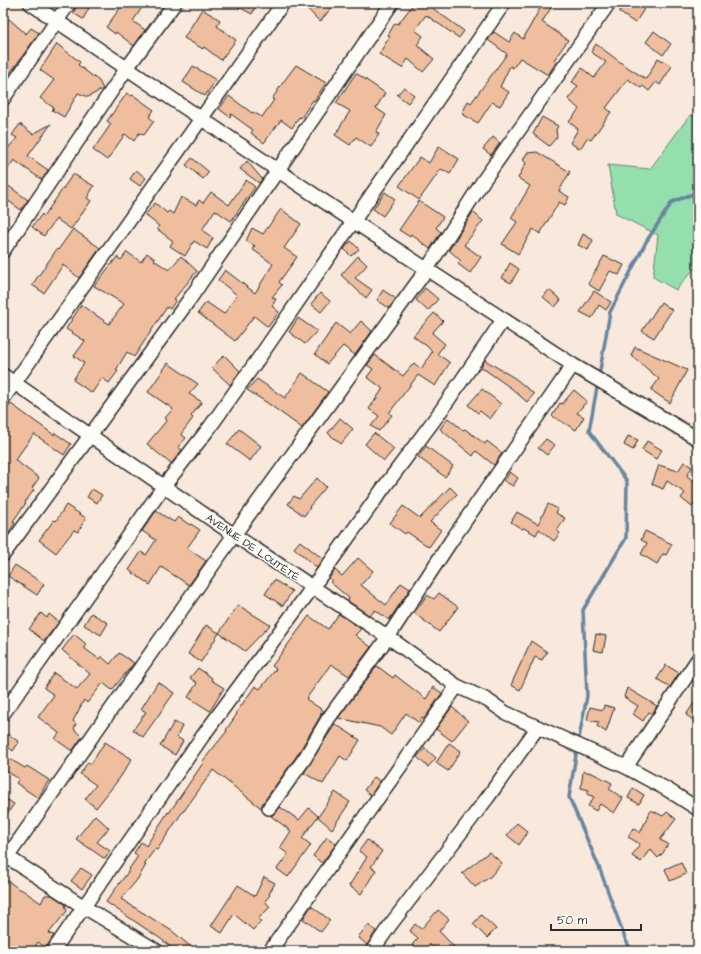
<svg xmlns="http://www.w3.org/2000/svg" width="701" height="954" font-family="'Architects Daughter',sans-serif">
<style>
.green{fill:#95dfaf;stroke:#60856d}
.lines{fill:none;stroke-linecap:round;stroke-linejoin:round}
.stream{stroke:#68869f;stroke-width:3.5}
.building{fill:#eebe9e;stroke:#2b2b2b}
.minor-casing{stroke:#2b2b2b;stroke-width:16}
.minor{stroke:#fdfcf7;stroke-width:13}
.labels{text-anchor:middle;stroke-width:3;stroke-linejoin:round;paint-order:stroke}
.street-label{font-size:11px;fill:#2b2b2b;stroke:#fdfcf7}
</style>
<rect width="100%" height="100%" fill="#f8e9dc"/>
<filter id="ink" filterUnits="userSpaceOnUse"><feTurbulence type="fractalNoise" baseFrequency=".025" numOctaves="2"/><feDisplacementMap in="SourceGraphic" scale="8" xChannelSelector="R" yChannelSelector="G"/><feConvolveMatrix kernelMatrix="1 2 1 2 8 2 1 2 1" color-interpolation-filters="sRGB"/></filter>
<g filter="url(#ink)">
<path class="green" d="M690 115 698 116V264L676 290 653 277 658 235 616 214 608 165 650 169Z"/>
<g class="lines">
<path class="stream" d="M599 376 610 312 646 242 672 202 698 192
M578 743 587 696 583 610 626 538 627 481 589 431 598 382
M577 749 569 797 599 867 626 941 632 951"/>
</g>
<path class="building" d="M79 3 89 8 83 19 73 13Z
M124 3H145L133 21 145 30 134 46 116 32 115 34 106 27Z
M231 3H257L252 14Z
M302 3H335L320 22Z
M414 3H434L431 7 464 31 459 38 426 15 415 30 423 36 417 45 434 59 423 72 408 59 402 68 379 54 390 36 388 35 395 23 398 24Z
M543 3H554L542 22 568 40 554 60 557 61 548 75 520 58 513 68 510 66 500 87 509 92 500 106 492 102 478 123 462 114 468 101 471 103 507 54 488 40 494 32 509 42 515 33 523 39Z
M625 3H648L635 23 619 12Z
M202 9 220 20 217 26 236 40 221 60 204 47 203 49 184 38Z
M9 19 26 34 31 28 39 33 3 83V26Z
M654 31 671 44 663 55 646 42Z
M57 44 80 62 78 65 99 81 103 89 88 97 78 93 64 117 52 110 54 108 40 98 54 80 40 70Z
M596 44 624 65 646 79 658 58 672 66 660 85 656 82 649 91 643 86 641 88 628 79 606 108 611 112 591 140 587 138 580 149 570 143 578 129 569 122 579 109 568 99 578 86 572 82 582 68 594 78 606 62 591 52Z
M296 65 326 83 314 101 313 100 301 118 299 117 292 128 281 120 264 143 251 133 253 130 231 114 230 117 219 109 229 96 252 113 253 112 262 117 274 100 272 99 284 81Z
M193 66 216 80 205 96 183 82Z
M356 73 385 93 376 108 386 115 376 132 379 134 371 147 356 137 350 145 335 135 350 111 336 103Z
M404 87 414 95 408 103 397 95Z
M127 93 132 96 133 95 154 110 149 117 154 121 144 135 139 133 134 141 125 134 107 160 93 150 111 124 107 121Z
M542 117 558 126 556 130 557 137 549 146 533 134Z
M20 124 33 134 51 124 28 156 48 170 42 180 14 160 3 176V154L17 138 12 135Z
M493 137 500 143 491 155 483 149Z
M439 146 459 159 450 174 441 169 419 200 399 186 420 157 429 163Z
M537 152 570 172 559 191 569 197 565 205 559 202 540 234 533 229 518 254 502 244 517 222 511 218 530 186 518 178 526 163 523 160 527 153Z
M192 158 209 172 203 179 186 165Z
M247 161 262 179 259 183 240 169Z
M136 170 146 178 140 186 130 179Z
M73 174 94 186 87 198 91 201 71 229 56 219 44 236 32 227 42 214 44 216Z
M246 180 255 187 231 221 215 210 202 230 213 238 207 249 194 241 185 256 170 246 173 241 157 229 159 226 145 215 155 203 167 213 169 211 173 214 181 197 196 205 199 200 203 203 211 192 229 205Z
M3 182 28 200 21 210 3 197Z
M385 192 395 199 383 216 373 209Z
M419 201 443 217 436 228 441 232 430 249 411 234 410 237 399 230Z
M281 209 301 224 284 248 297 257 279 282 282 285 272 297 276 299 272 306 279 312 268 327 254 316 235 341 198 313 206 302 224 314 237 295 218 280 225 270 255 293 273 264 252 249 255 246 246 241 252 228 263 234Z
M473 212 483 221 464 245 481 257 470 273 458 264 461 261 449 250Z
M73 229 100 248 79 278 63 265 44 293 32 285 57 249 58 250Z
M583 234 593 240 588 250 578 245Z
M351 241 359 249 351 256 344 249Z
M127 252 141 262 147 253 155 259 154 260 169 270 181 256 197 271 174 299 176 300 170 309 167 307 134 357 127 352 116 370 118 371 109 383 102 378 92 393 73 380 84 363 74 356 85 341 66 329 81 305 109 324 124 304 94 286 117 257 121 260Z
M358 256 367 265 355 278 372 290 366 298 341 275Z
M604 256 624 265 619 275 610 271 599 291 588 284Z
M510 263 519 269 511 283 502 278Z
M425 288 438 299 428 311 416 300Z
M383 290 396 299 389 308 377 300Z
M549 290 561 300 555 307 543 297Z
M594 291 611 302 606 310 599 305 592 318 580 312Z
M320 293 330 301 321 312 311 304Z
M661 302 672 310 654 338 642 331Z
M434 313 443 321 432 333 445 344 437 354 449 362V364L435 386 418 375 389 413 392 415 379 431 371 426 379 416 369 409 382 390V388L367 377 373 369 367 365 375 355 403 376 414 363 421 369 432 352 428 347 413 336Z
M298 318 317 331 305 344 289 332Z
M361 321 372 331 355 355 343 346 327 364 315 354 336 323 350 334Z
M635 347 687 370 670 403 651 390 659 379 631 355Z
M224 355 240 371 230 385 212 368Z
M485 360 516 379 534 394 527 402 511 388 481 367Z
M168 363 198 384 189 394 202 402 191 416 193 418 181 434 186 438 178 447 182 450 171 464 147 444 167 420 165 418 173 409 148 392Z
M302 373 328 392 302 428 266 402 247 390 257 379 285 398Z
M482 389 501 404 490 419 480 411 478 413 468 405Z
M574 390 587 401 577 413 584 417 576 430 552 416 560 403 562 404Z
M11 404 54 435 55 433 71 444 64 455 34 434 15 460 39 478 32 488 34 490 25 502 26 503 13 521 15 523 3 541V414Z
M340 418 353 429 341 444 328 433Z
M448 418 463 430 465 429 485 444 487 441 502 453 494 465 476 451 473 456 440 429Z
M239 429 261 446 250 461 227 444Z
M374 433 394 449 384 461 365 444Z
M628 436 638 440 633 450 624 445Z
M546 439 555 445 547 455 538 448Z
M647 441 662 450 656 459 642 450Z
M426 446 453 466 445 477 418 457Z
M684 462 692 467 687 476 698 484V498L692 507 681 498 685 493 667 481 663 489 652 484 659 465 678 471Z
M510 472 518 478 513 486 504 481Z
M317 478 326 487 309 507 310 508 304 516 288 504 294 496 299 499Z
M450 487 457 494 430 522 441 530 429 547 407 532 405 534 390 523 403 506 420 518Z
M92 489 102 495 97 503 87 497Z
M548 504 558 509 556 513 565 518 557 531 560 533 554 541 539 529 536 535 524 528 522 529 511 522 517 512 538 524Z
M66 505 86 518 78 532 74 530 56 553 39 540 54 520 56 521Z
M156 511 174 522 178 517 190 525 191 524 200 530 187 548 206 561 189 585 161 567 150 585 129 570 141 552 146 555 156 540 142 531Z
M645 531 672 544 666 555 663 554 657 564 641 554 647 543 641 540Z
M300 541 323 559 317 568 294 548Z
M358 558 373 571 361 585 386 605 401 583 410 589 389 620 375 610 370 616 348 601 349 598 330 582 332 580 329 578 335 570 342 576Z
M15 565 44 584 37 595 8 576Z
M274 580 292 591 283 606 265 594Z
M439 593 458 607 439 632 414 613 427 595 434 599Z
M238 605 270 625 245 651 219 633Z
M41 613 47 618 49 614 59 622 44 641 29 629Z
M91 613 108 623 101 635 84 625Z
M339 614 361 629 355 635 371 647 349 676 331 664 306 699 324 711 321 714H320L321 715 298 754 263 803 261 808 213 770 184 811H183L157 850 155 849 144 864 146 865 137 880 121 899 172 931 196 951H175L161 939 106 902 130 869H129L138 856 134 853 141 842 146 846 168 812 169 813 203 763 202 762 227 731 226 730 237 714 236 713 255 686 260 689 276 669 272 666 309 616 328 629Z
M206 625 219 633 201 662 188 654Z
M74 634 86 644 84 648 99 659 101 656 110 664 119 653 134 663 112 690 103 683 87 703 84 700 73 721 76 724 74 729 82 737 72 751 55 739 59 733 38 717 54 695 44 688 54 673 77 689 90 674 62 650Z
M596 634 606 636 603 652 593 650Z
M531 641 547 652 542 660 535 657 520 690 511 685Z
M666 665 679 673 670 687 657 679Z
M377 666 393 678 395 675 426 699 433 687 442 693 424 719 422 718 419 723 406 713 391 735 380 727 338 718Z
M198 668 212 678 211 680 224 688 210 711 188 697 197 683 190 678Z
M158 682 174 693 143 737 133 730 146 712 141 709Z
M627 688 657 706 652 714 649 712 643 721 633 714 638 706 624 697Z
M698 697V723L686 715Z
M604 705 614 708 606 732 597 726 599 722 587 720 590 707 603 710Z
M452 707 468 721 452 741 436 729Z
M174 722 182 726 177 737 183 741 175 755 160 746Z
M335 724 360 740 347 761 340 756 323 784 304 773Z
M8 734 19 742 13 751 3 743Z
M105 742 132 759 119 779 96 808 85 799 96 785 80 774 88 762 91 764Z
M449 743 461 751 448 771 436 763Z
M425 748 436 758 428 767 417 757Z
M8 758 25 768 27 766 49 780 38 798 16 783 19 779 3 769V766Z
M583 771 592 773 612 783 609 789 623 798 614 813 600 804 596 811 588 806 594 797 587 794 589 790 581 788Z
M374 777 380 781 371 795 364 790Z
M633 788 644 795 639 804 628 798Z
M335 792 350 802 332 829 318 817Z
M3 797 14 804 3 820Z
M280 807 299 820 309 808 318 816 302 838 311 845 288 877 277 869 288 854 280 848 291 831 271 816 275 813Z
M651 810 663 816 667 812 676 819 660 840 668 844 663 853 658 858 650 849 641 862 632 856 640 844 628 837 633 828 640 833Z
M95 815 109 828 97 842 110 851 105 859 76 839Z
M517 823 528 832 519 845 507 835Z
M327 837 336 844 322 863 313 856Z
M367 840 382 851 371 867 376 870 361 894 349 886 367 857 359 851Z
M489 852 502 863 490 877 475 887 462 873Z
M681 862 686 874 670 881 665 869Z
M81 868 92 875 82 889 71 881Z
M3 877 20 890 21 889 41 903 45 895H52L65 904 67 911 49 933 54 935 46 948 38 942 32 951H3Z
M264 877 275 883 269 894 270 895 265 901 270 907 258 919 261 921 253 930 234 914 222 933 211 926 238 885 255 896Z
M311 906 330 920 321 932 303 919Z
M438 910 449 919 439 931 458 951H437L429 944 424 951H419L412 945 418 938 410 931 415 924 421 929Z
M481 915 496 929 487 938 473 924Z
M368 925 376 931 367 945 358 937Z"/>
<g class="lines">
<defs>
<path id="minor" d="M30 3 353 221 573 365 698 439
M3 99 69 3
M3 251 127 68 175 3
M3 375 234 535 388 637 457 686 487 700 506 713 626 767 668 790 698 809
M3 399 283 3
M3 555 189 300 392 3
M3 714 164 486 210 427 261 355 504 3
M626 767 698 659
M269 808 305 758 328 719 388 637 451 541 573 365
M3 854 84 907 157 951
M3 863 234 535 427 269 483 181 609 3
M53 951 202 737 312 588 382 490 440 412 503 320
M270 951 457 686
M372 951 391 924 488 797 538 727"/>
</defs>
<use href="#minor" class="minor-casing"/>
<use href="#minor" class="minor"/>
</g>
</g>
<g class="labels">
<g class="street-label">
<text transform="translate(253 547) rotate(34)" y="4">AVENUE DE LOUTÉTÉ</text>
</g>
</g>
<rect width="701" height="954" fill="none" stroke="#fdfcf7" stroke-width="16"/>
<rect x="8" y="8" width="685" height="938" fill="none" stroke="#2b2b2b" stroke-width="1.5" filter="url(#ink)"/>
<path d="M551 924v6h90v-6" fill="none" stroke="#2b2b2b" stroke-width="2"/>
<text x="557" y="924" font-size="12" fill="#2b2b2b" stroke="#fdfcf7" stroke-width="3" paint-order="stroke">50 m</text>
</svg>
